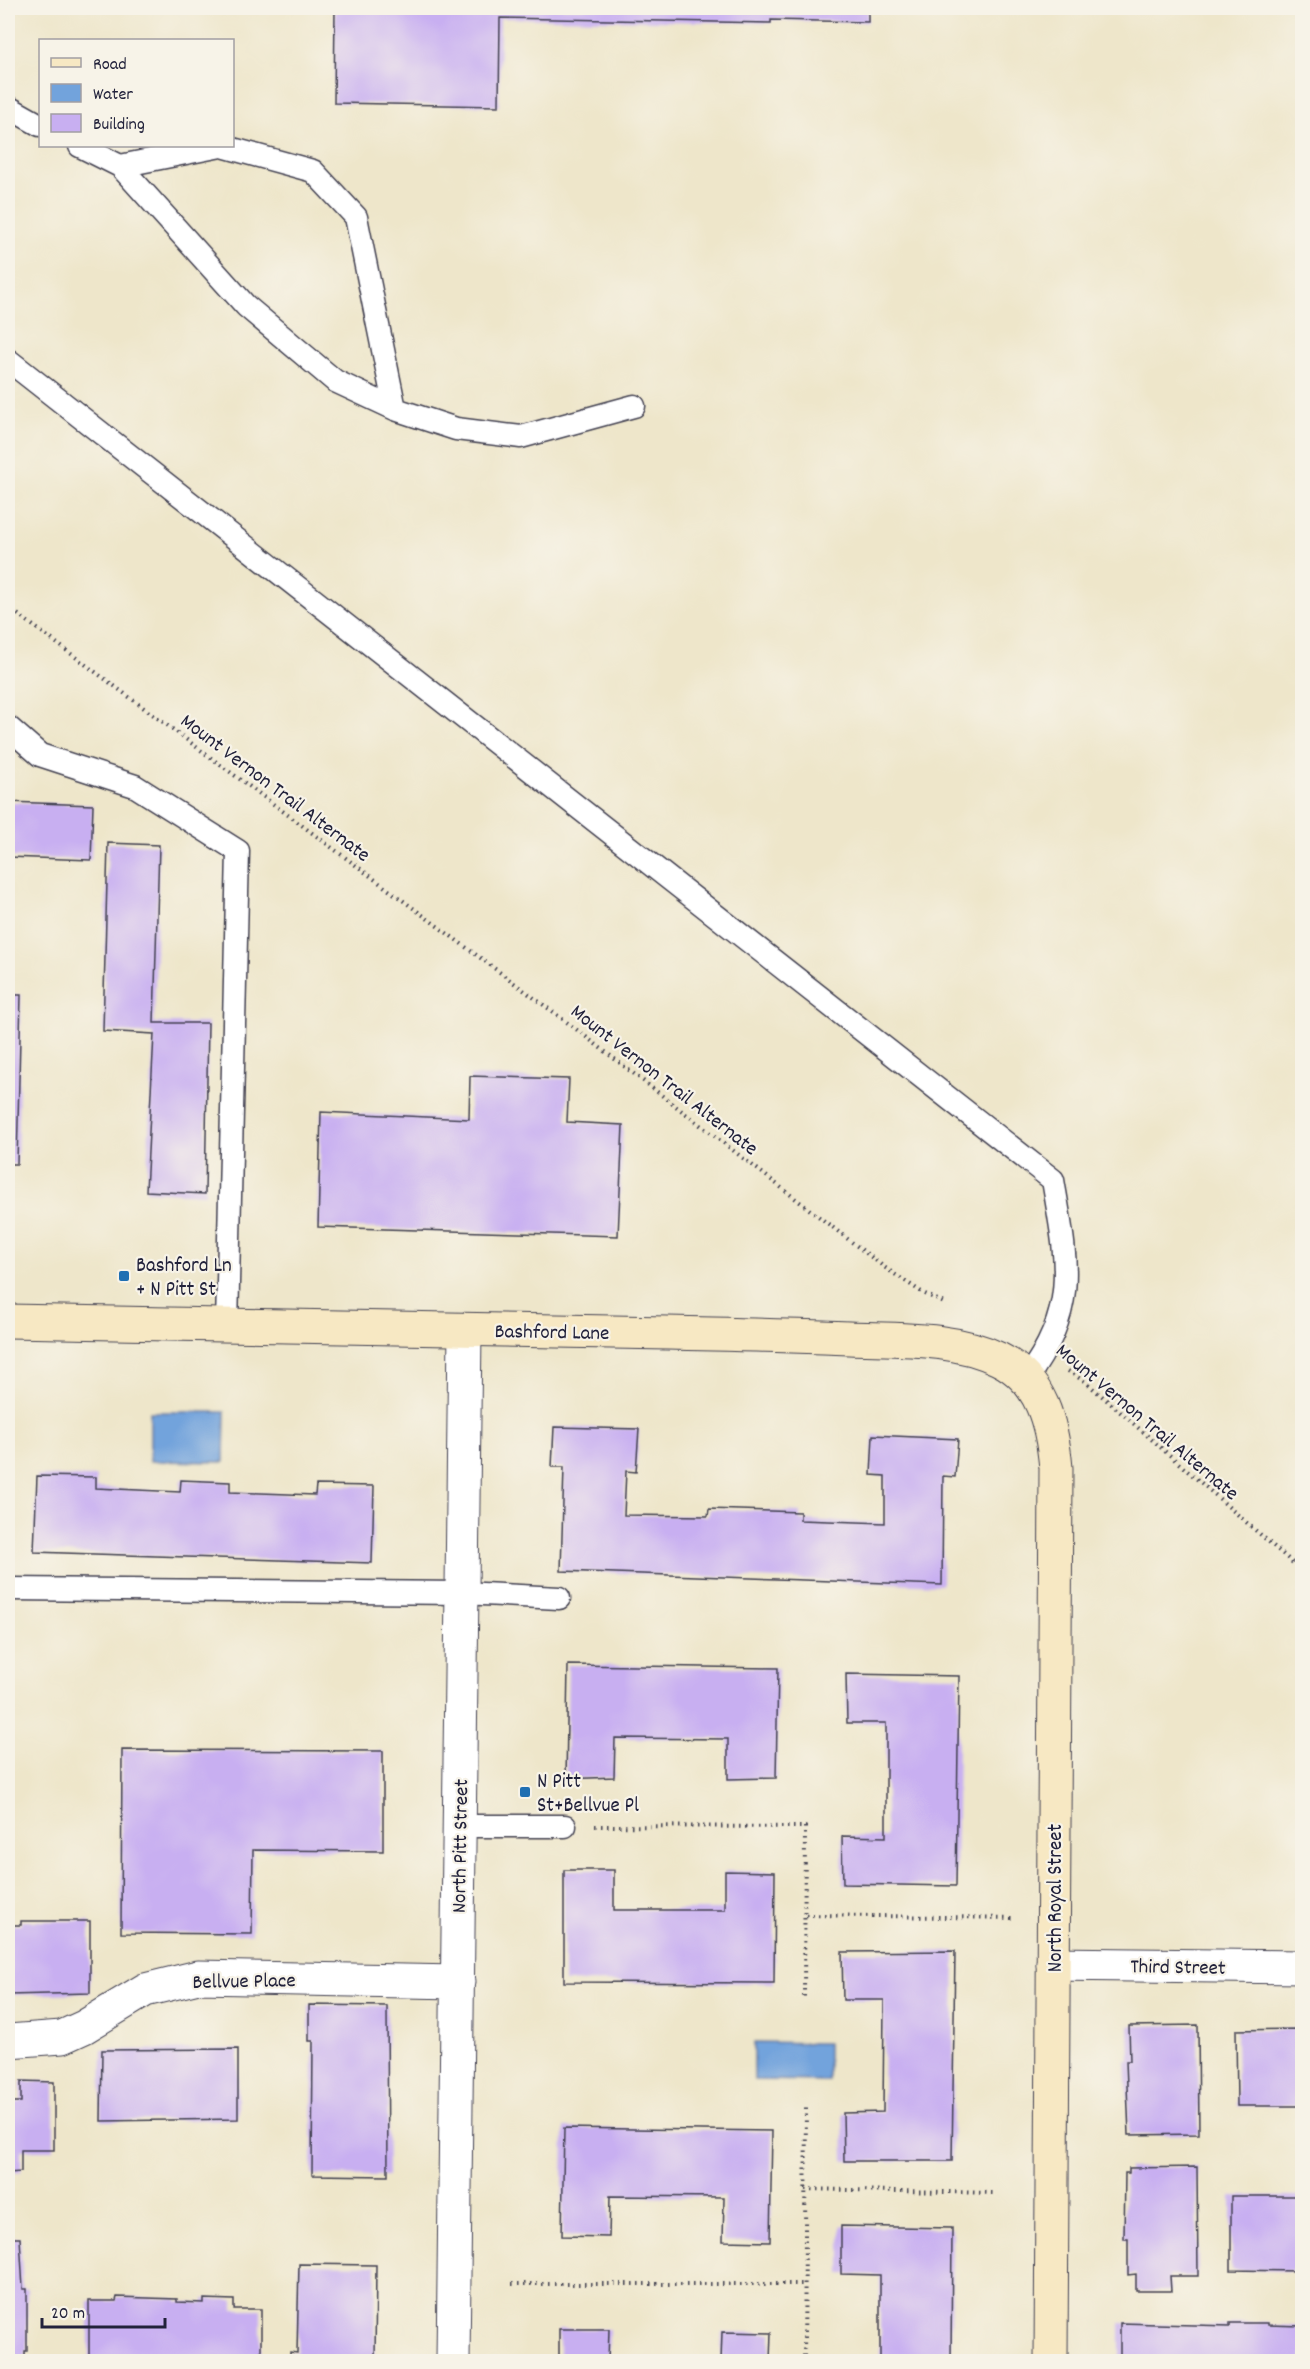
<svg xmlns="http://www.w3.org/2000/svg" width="1310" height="2369" font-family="Dekko,sans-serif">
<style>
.water{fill:#72a3dc;stroke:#4a628c;stroke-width:1.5}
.building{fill:#c8aff1}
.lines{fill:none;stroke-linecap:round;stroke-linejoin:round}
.lane-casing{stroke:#413f50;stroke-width:25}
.street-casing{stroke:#413f50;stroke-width:35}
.secondary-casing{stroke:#413f50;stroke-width:35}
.path{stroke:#413f50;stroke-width:4;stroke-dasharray:1.5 4.5;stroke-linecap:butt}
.lane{stroke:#fff;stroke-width:22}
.street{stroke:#fff;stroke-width:33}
.secondary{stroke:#f7e8c3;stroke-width:33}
.poi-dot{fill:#1f6fb2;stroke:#f7f3e8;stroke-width:2}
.labels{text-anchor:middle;stroke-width:4.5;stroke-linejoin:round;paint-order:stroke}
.street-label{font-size:21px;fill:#22223b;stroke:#f7f3e8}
.poi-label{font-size:21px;fill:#22223b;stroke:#f7f3e8;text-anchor:start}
</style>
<rect width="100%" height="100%" fill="#f7f3e8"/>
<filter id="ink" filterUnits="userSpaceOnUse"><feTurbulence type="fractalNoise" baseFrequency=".0167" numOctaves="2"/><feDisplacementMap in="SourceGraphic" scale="12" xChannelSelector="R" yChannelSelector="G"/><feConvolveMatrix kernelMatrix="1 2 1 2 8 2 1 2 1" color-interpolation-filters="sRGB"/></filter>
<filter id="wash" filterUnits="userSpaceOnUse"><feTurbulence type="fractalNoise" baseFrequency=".008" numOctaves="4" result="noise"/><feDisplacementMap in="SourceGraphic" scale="24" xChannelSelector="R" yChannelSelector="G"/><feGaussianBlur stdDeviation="1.35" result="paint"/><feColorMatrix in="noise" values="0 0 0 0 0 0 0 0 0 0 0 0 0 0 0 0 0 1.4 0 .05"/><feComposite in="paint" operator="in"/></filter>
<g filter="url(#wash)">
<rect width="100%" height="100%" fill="#eee6ca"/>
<path class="water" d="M150 1412H225L224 1462 150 1461Z
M754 2042 828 2043V2081L754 2080Z"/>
<g id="blocks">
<path class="building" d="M335 8H868V22L771 20V23L500 18 499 106 334 103Z
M8 802 93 805 91 860 8 857Z
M108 843 159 845 154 1023H208L205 1194 146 1191 154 1034 103 1031Z
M8 995H21L17 1164H8Z
M470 1076 569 1079 567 1122 623 1125 618 1236 318 1227 321 1112 469 1119Z
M554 1427 639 1429 636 1472 626 1471 624 1515 708 1516 709 1509 800 1512V1520L885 1523V1476L871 1475 873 1435 958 1439 955 1477 943 1476 942 1585 561 1571 564 1467H552Z
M37 1476 96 1477V1488L180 1492 181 1480 230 1482V1492L315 1495 316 1485 374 1486 372 1563 34 1552Z
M568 1665 778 1668 776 1778 728 1779V1739L615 1738 614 1777 566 1779Z
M846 1674 959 1676 956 1886 843 1884 842 1836 886 1837V1723H847Z
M122 1750 383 1751V1851L253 1850 252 1934 121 1933Z
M564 1870H614V1910H725V1871L775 1872 774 1983 564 1982Z
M21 1921H90V1993L8 1995V1925H21Z
M955 1951 952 2161H844L843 2113 883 2112 884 2000H843L842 1952Z
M309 2005 387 2006 388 2176 312 2175 313 2041H309Z
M1198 2025 1199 2134 1129 2135 1126 2061H1130L1129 2026Z
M1302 2029V2106H1237L1236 2030Z
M238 2049V2119L101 2121 102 2050Z
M21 2081 54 2082V2150H21V2172L8 2173V2102H21Z
M564 2128 772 2131 770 2242 723 2241 724 2197 610 2196 609 2237 562 2236Z
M1197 2167 1198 2276H1170L1171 2291H1136V2274L1128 2275V2239H1124L1125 2173H1129V2168Z
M1231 2196H1302V2271L1231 2270Z
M841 2226 952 2228 951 2361H880V2275L841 2274Z
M8 2238H20L23 2289H27V2351H25V2361H8Z
M299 2264 376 2265 375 2361H290V2352L297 2353Z
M117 2297 177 2299V2302L204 2303V2299L234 2300V2309H261V2361H89V2301H116Z
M1120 2323 1230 2326V2323H1268V2325L1302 2326V2361H1120Z
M559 2329H609L608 2361H559Z
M722 2332 771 2333 770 2361H721Z"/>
</g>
</g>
<g filter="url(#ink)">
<use href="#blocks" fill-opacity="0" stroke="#413f50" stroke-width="1.5"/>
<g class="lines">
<defs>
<path id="lane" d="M8 107 40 125
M80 146 120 166 246 306 335 381 395 409 456 429 521 437 634 406
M222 146 313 171 356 217 395 409
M120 166 221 146
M8 360 1053 1180C1067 1262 1079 1308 1026 1379
M8 727 40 755 135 786 238 851 227 1326
M8 1589 463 1593 559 1598
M459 1826H565"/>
<path id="street" d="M1053 1964 1302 1967
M8 2041 62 2037 84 2027 145 1990 198 1977 458 1982
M453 2362 465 1330"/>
<path id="secondary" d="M8 1321C228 1326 448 1330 668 1333 729 1334 789 1336 849 1338 898 1340 954 1337 999 1359 1042 1380 1052 1424 1056 1468L1051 2362"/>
</defs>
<use href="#lane" class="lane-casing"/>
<use href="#street" class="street-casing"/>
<use href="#secondary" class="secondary-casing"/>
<path class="path" d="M8 607 572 1026 884 1267 923 1293 944 1303
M1068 1371 1087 1383 1302 1571
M595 1826 805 1827 804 1999
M806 1915 1015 1918
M805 2189 993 2193
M512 2284H804
M804 2362 806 2107"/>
<use href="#lane" class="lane"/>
<use href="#street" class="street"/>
<use href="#secondary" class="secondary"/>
</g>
</g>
<g class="poi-dot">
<rect x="118" y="1270" width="12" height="12" rx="3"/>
<rect x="519" y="1786" width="12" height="12" rx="3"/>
</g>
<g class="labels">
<g class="street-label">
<text transform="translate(276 787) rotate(37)" y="7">Mount Vernon Trail Alternate</text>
<text transform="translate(665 1079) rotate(38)" y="7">Mount Vernon Trail Alternate</text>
<text transform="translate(552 1331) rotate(1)" y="7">Bashford Lane</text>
<text transform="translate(1148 1421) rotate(40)" y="7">Mount Vernon Trail Alternate</text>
<text transform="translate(459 1846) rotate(-89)" y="7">North Pitt Street</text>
<text transform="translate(1054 1898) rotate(-90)" y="7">North Royal Street</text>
<text transform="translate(1178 1966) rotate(1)" y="7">Third Street</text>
<text transform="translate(244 1980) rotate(-1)" y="7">Bellvue Place</text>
</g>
<g class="poi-label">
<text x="136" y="1271">Bashford Ln<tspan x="136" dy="24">+ N Pitt St</tspan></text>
<text x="537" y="1787">N Pitt<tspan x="537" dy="24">St+Bellvue Pl</tspan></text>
</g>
</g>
<rect width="1310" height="2369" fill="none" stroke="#f7f3e8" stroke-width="30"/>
<rect x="39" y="39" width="195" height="108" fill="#f7f3e8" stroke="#a29fa3" stroke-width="1.5"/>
<rect x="51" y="58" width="30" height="9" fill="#f7e8c3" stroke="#a29fa3" stroke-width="1.5"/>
<text x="93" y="69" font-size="18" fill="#22223b">Road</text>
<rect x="51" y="84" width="30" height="18" fill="#72a3dc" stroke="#a29fa3" stroke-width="1.5"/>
<text x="93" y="99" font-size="18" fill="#22223b">Water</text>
<rect x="51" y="114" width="30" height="18" fill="#c8aff1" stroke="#a29fa3" stroke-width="1.5"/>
<text x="93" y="129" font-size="18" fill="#22223b">Building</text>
<path d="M42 2318v9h123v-9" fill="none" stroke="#22223b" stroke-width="3"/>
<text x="51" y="2318" font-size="18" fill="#22223b" stroke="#f7f3e8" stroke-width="4.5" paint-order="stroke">20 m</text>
</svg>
